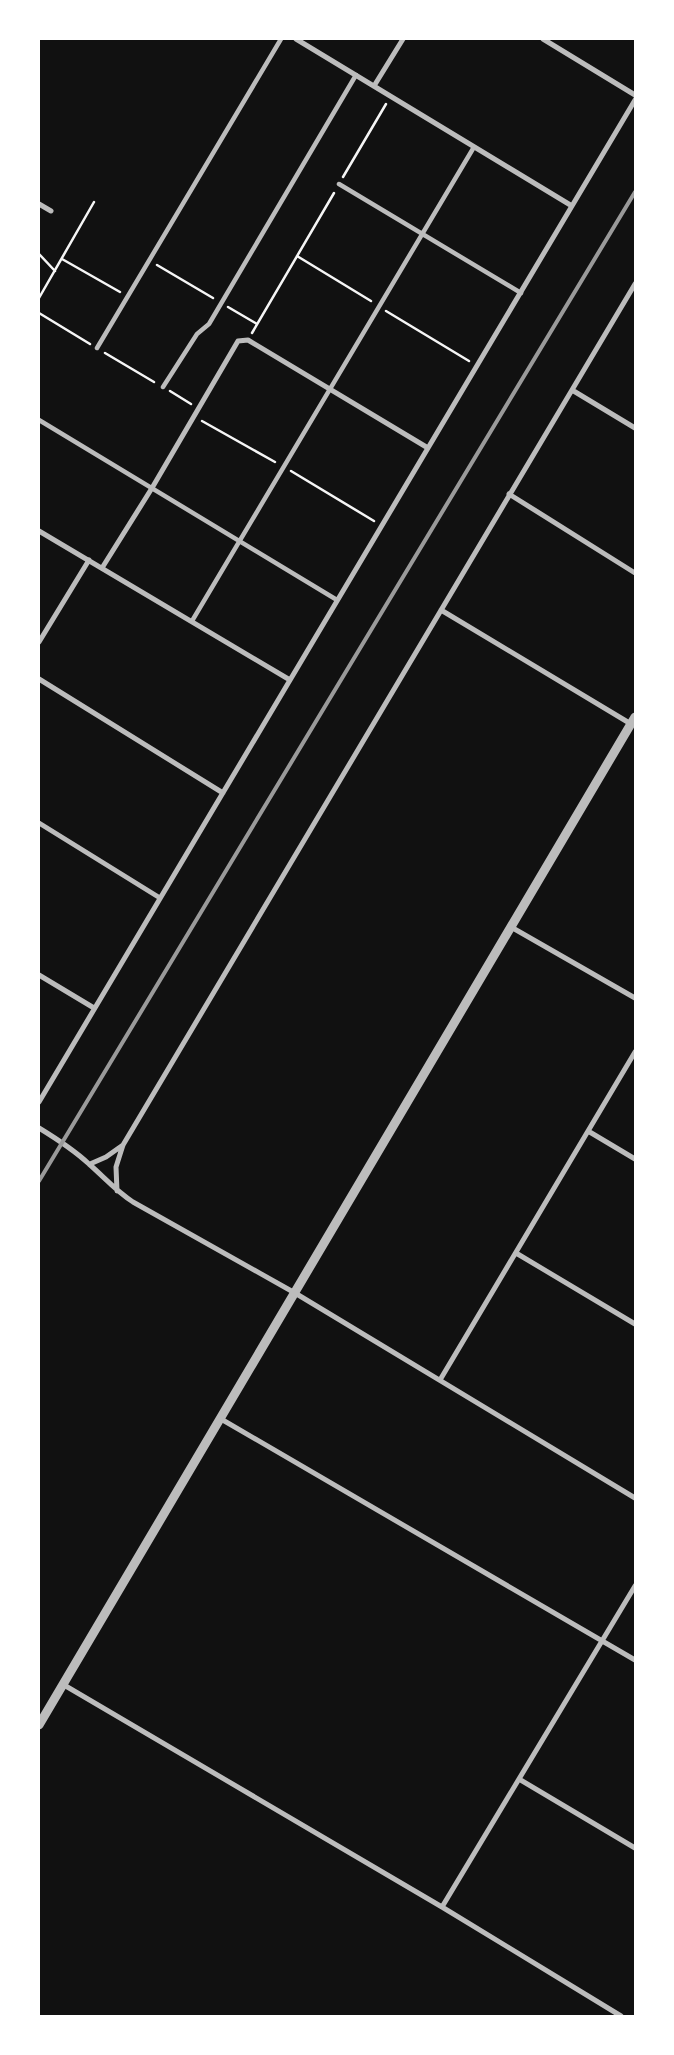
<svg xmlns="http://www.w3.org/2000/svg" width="674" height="2055" font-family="'Golos Text',sans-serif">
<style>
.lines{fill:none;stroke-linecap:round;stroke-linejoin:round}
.path{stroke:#f5f5f5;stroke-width:2.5}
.pedestrian{stroke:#bcbcbc;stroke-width:4.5}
.minor{stroke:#bcbcbc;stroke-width:5}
.tertiary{stroke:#bcbcbc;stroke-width:9}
.rail{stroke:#9a9a9a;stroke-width:4}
</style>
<rect width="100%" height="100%" fill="#111"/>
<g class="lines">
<path class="path" d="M343 177 386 104
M39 254 55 271
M297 256 371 301
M62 259 120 292
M157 265 213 298
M39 298 94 202
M228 307 257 324
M386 311 469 361
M39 313 90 344
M252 333 334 193
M105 353 154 382
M170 391 191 404
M202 421 275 462
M291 471 374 521"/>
<path class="pedestrian" d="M339 184 521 293
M97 348 281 39
M163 387 197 334 209 324 356 75
M39 420 337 600
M192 621 474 147"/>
<path class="minor" d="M296 39 572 206
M543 39 635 95
M374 86 403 39
M39 204 51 211
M572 390 635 428
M509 494 635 573
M39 531 290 680
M102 568 152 488 238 341 248 340 428 448
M441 610 631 724
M39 642 89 560
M39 679 223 793
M39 823 160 898
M511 927 635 998
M39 975 94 1008
M39 1102 635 100
M39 1128C57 1139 74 1150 89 1164 104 1177 116 1191 133 1202L295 1293 635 1498
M588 1131 635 1159
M90 1164 106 1157 123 1145
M117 1191 116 1167 123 1145 635 284
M516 1253 635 1324
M440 1380 635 1052
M221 1419 635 1660
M64 1685 442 1907 621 2016
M519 1779 635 1848
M442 1907 635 1586"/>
<path class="tertiary" d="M39 1725 635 717"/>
<path class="rail" d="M39 1181 635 192"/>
</g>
<rect width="674" height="2055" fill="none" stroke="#ffffff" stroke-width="80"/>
</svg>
